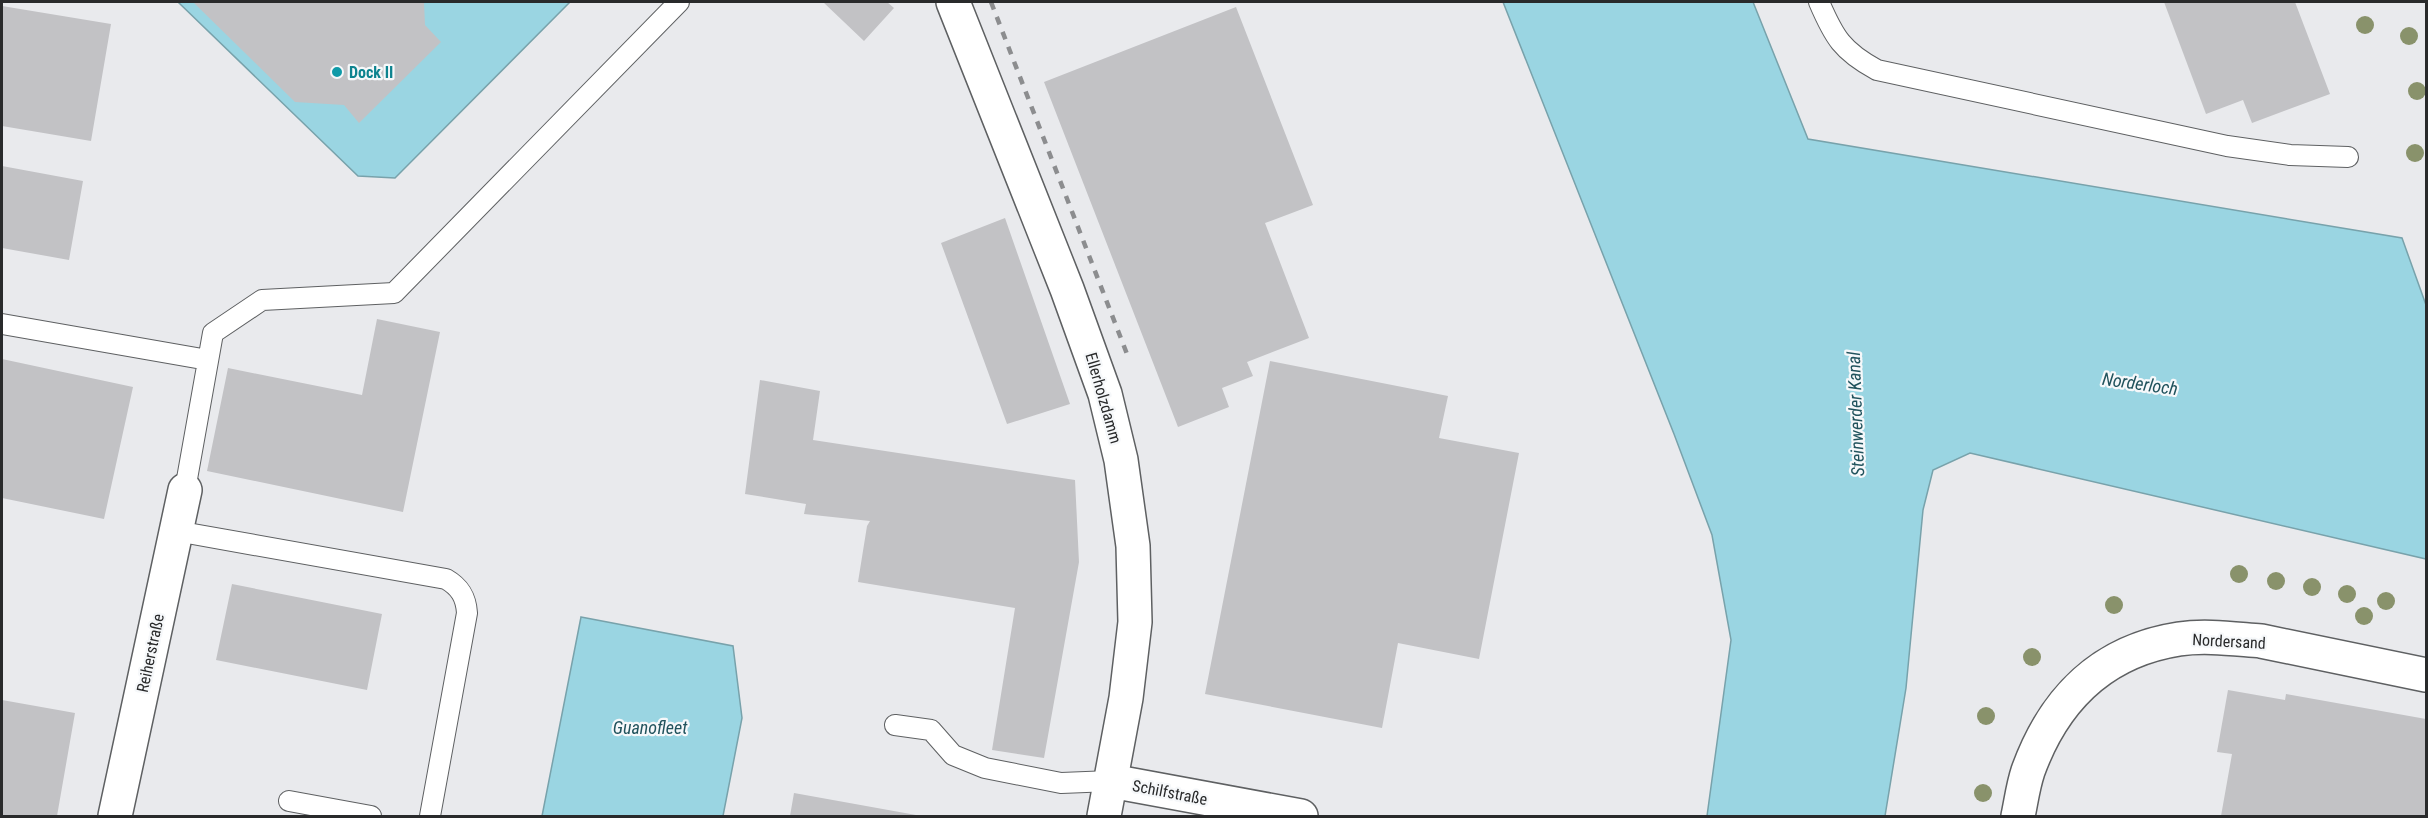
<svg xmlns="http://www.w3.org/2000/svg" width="2428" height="818" font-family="'Roboto Condensed',sans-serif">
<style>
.water{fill:#9ad5e2;stroke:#78a2ab;stroke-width:1.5}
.building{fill:#c2c2c5}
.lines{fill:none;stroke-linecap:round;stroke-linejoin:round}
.lane-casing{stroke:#5e6062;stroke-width:22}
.street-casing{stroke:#5e6062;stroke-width:36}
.lane{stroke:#fff;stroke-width:20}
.street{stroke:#fff;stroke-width:33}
.rail{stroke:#8c8d8f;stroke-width:4.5;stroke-dasharray:8 8;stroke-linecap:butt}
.tree{fill:#89926b}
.culture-dot{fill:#0f9aa8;stroke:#f6f8fa;stroke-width:2}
.labels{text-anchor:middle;stroke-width:4.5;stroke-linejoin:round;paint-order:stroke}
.culture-label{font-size:16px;font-weight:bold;fill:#0d838f;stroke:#f6f8fa;text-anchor:start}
.street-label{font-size:16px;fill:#292a2b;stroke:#f6f8fa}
.water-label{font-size:18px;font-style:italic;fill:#21535d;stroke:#f6f8fa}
</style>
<rect width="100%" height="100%" fill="#e9eaed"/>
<path class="water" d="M178 2H570L395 178 358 176Z
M1503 2H1753L1808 139 2402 238 2426 305V559L1970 453 1933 470 1923 510 1906 688 1885 816H1707L1731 640 1712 535 1674 434Z
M581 617 733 646 742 718 723 816H542Z"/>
<path class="building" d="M193 2H424L425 25 441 42 359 123 344 105 295 102Z
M823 2H887L894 8 864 41Z
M2164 2H2295L2330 94 2252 123 2243 100 2206 114Z
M2 6 111 24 91 141 2 126Z
M1236 7 1313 205 1265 223 1309 338 1247 362 1253 376 1222 388 1229 407 1178 427 1044 82Z
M2 166 83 181 69 260 2 248Z
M1005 218 1070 404 1007 424 941 243Z
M377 319 440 332 403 512 207 471 228 368 362 395Z
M2 359 133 387 104 519 2 498Z
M1270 361 1448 396 1439 438 1519 453 1479 659 1398 643 1382 728 1205 694Z
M760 380 820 391 813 440 1075 480 1079 562 1044 758 992 750 1015 608 858 582 867 526 870 521 804 514 806 504 745 494Z
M232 584 382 614 367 690 216 660Z
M2228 690 2285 700 2286 694 2426 719V816H2221L2232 754 2217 752Z
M2 700 75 713 57 816H2Z
M794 793 916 815V816H790Z"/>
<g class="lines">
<defs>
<path id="lane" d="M1819 2C1834 37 1842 51 1877 70L2227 146 2290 155 2348 157
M2 324 208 360
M185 490 213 333 262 300 394 293 679 2
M176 531 446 579C460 587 466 597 467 613L430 816
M895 725 931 730 953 755 985 768 1061 783 1111 781
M289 801 371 816"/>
<path id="street" d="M953 2 1067 289 1105 394 1121 460 1133 546 1135 622 1126 698 1104 816
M1111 781 1301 816
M115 816 185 490
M2018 816C2021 802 2023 786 2028 771 2054 699 2102 651 2179 639 2206 635 2234 639 2261 641L2426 675"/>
</defs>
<use href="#lane" class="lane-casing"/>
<use href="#street" class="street-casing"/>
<use href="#lane" class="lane"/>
<use href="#street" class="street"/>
<path class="rail" d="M991 2 1127 354"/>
</g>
<g class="tree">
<circle cx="2365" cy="25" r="9"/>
<circle cx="2409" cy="36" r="9"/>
<circle cx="2417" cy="91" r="9"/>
<circle cx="2415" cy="153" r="9"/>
<circle cx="2239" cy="574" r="9"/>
<circle cx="2276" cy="581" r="9"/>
<circle cx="2312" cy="587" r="9"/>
<circle cx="2347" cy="594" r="9"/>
<circle cx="2386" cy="601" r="9"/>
<circle cx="2114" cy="605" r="9"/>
<circle cx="2364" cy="616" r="9"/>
<circle cx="2032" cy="657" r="9"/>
<circle cx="1986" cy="716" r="9"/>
<circle cx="1983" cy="793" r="9"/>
</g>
<circle class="culture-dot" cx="337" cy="72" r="6"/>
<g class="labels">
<g class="culture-label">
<text x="349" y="78">Dock II</text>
</g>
<g class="street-label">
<text transform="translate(1104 398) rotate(74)" y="6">Ellerholzdamm</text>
<text transform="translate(2229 641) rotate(3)" y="6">Nordersand</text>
<text transform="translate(150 653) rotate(-78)" y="6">Reiherstraße</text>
<text transform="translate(1170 792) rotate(11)" y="6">Schilfstraße</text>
</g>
<g class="water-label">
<text transform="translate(2140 384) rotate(8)" y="6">Norderloch</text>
<text transform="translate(1856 414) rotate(-92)" y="6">Steinwerder Kanal</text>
<text x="650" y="734">Guanofleet</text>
</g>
</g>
<rect width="2428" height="818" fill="none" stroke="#292a2b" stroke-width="6"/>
</svg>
